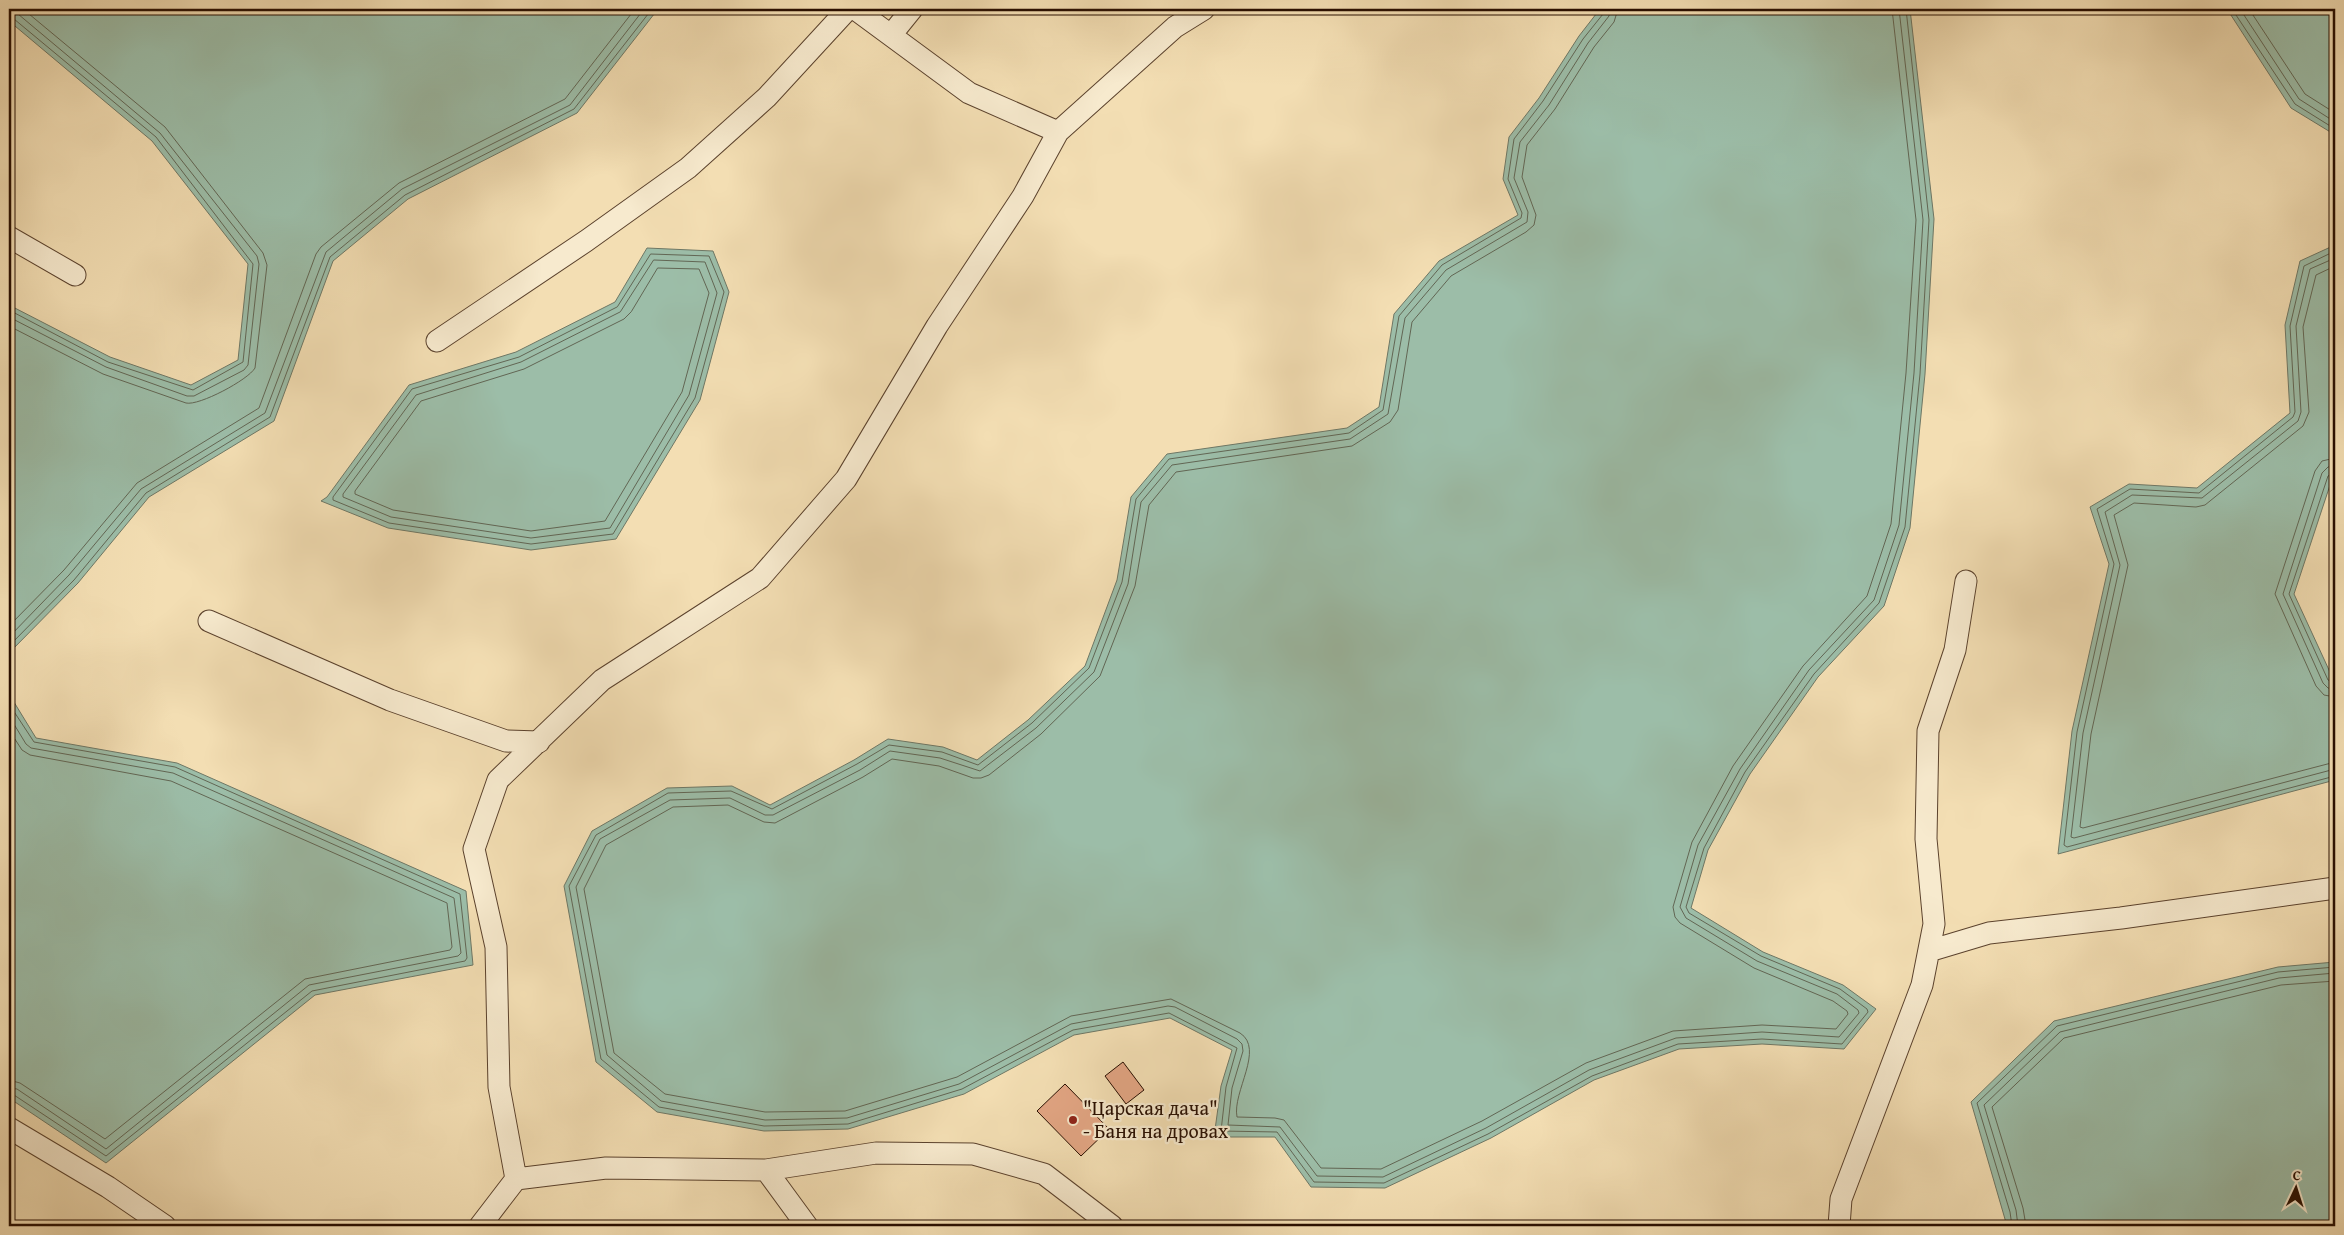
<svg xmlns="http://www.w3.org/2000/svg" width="2344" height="1235" font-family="'Gentium Book Plus',serif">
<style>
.water{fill:#9cbda8;stroke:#6e7765}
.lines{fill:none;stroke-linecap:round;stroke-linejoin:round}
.shore{stroke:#626654;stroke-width:1}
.building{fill:#e2a583;stroke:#280e00}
.lane-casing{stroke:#5b422d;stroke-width:23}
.lane{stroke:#f7eace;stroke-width:21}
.poi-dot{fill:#8f2418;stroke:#f7eace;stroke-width:2}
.labels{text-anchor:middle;stroke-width:4.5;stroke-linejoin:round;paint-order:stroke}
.poi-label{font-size:20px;fill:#280e00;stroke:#f7eace;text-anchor:start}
</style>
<rect width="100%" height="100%" fill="#f3deb3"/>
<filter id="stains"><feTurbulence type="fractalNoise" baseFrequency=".004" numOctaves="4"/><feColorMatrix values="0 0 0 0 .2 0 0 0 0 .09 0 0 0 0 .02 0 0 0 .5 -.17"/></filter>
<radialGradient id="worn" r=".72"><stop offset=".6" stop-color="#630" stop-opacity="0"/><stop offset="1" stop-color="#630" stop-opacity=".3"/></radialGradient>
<path class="water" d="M9 9H658L577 113 408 199 333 261 274 421 149 497 78 583 9 653V305L110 357 191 385 238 360 248 264 152 141 9 21Z
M1600 9H1910L1934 219 1925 374 1910 528 1884 606 1818 677 1750 774 1708 850 1691 908 1763 952 1843 985 1876 1009 1844 1049 1762 1044 1679 1049 1594 1080 1491 1138 1385 1188 1311 1187 1275 1137H1214L1221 1086 1232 1050 1170 1018 1074 1035 964 1094 848 1129 764 1131 657 1112 596 1062 564 886 592 831 667 788 732 786 770 805 854 760 888 739 943 747 977 760 1028 720 1085 666 1117 580 1131 497 1167 454 1347 428 1379 407 1394 314 1439 261 1518 215 1503 179 1509 137 1539 98 1579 36Z
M2227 9H2335V142L2332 133 2291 108Z
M2335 245V470L2294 594 2335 683V780L2058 854 2072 731 2109 564 2090 507 2129 484 2197 488 2290 413 2285 325 2300 261Z
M647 248 713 251 729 292 700 400 616 539 531 550 388 528 321 501 327 497 409 385 516 352 615 302Z
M9 694 36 738 177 763 466 891 473 965 315 995 106 1163 9 1098Z
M2335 962V1226H2007L1971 1102 2054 1021 2278 967Z"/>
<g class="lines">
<path class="shore" d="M1604 9 1603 14 1583 39 1543 101 1514 139 1508 179 1522 213 1521 218 1442 265 1399 316 1383 410 1349 433 1169 459 1136 499 1122 582 1089 668 1032 723 978 765 942 752 889 745 857 764 772 809 731 791 668 793 596 835 569 886 601 1059 659 1107 764 1126 848 1124 962 1089 1073 1030 1169 1013 1237 1048 1226 1087 1221 1131 1277 1132 1314 1182 1384 1183 1488 1134 1592 1076 1678 1044 1762 1039 1842 1044 1868 1012 1867 1009 1840 989 1761 956 1689 913 1686 907 1704 848 1745 772 1814 674 1879 603 1905 527 1920 374 1929 220 1906 9
M1610 9 1609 16 1588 43 1549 105 1520 142 1514 178 1528 212 1527 222 1446 270 1405 318 1388 414 1350 439 1172 465 1141 502 1128 584 1094 672 1036 728 980 771 940 758 890 751 860 770 773 815H765L730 798 670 800 600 839 576 887 607 1055 661 1101 765 1120 847 1118 959 1084 1071 1024 1168 1006 1175 1007 1237 1039 1242 1044 1243 1051 1232 1088 1228 1125 1280 1127 1317 1176 1383 1177 1486 1128 1589 1070 1676 1038 1762 1032 1839 1037 1859 1013 1858 1010 1837 994 1757 961 1686 918 1680 907 1698 845 1740 769 1809 670 1874 600 1899 525 1914 373 1923 220 1899 9
M1618 9 1614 22 1594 47 1555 109 1527 145 1522 177 1536 215 1534 225 1526 232 1451 276 1412 322 1398 410 1390 422 1352 446 1176 472 1149 505 1135 586 1100 676 1041 734 989 775 981 778H973L939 766 892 759 863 777 775 823 764 822 728 805 673 807 606 845 584 889 614 1053 665 1094 765 1112 845 1111 957 1077 1071 1016 1171 999 1240 1033C1265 1049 1232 1092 1237 1117L1275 1118 1284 1120 1321 1168 1381 1169 1482 1121 1586 1063 1673 1031 1762 1025 1836 1029 1848 1014 1847 1011 1833 1001 1754 968 1680 923 1675 917 1673 907 1692 842 1733 766 1803 666 1867 596 1891 524 1906 373 1916 220 1892 9
M2232 9 2295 104 2335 129
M2240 9 2299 99 2335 122
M2249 9 2305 94 2335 113
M9 11 18 14 160 133 257 256 259 264 248 365 244 370 194 396H187L106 367 9 317
M9 18 14 19 156 137 253 264 243 362 193 390 108 362 9 310
M2335 251 2304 266 2290 326 2295 412 2293 417 2199 493 2130 489 2097 509 2114 564 2077 732 2064 845 2067 847 2335 776
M651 254 709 256 724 292 695 398 613 534 531 544 389 523 333 500V497L412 389 519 357 617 307Z
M2335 258 2310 269 2296 326 2301 412 2298 421 2202 498 2132 495 2105 512 2120 565 2083 733 2071 837 2074 838 2335 769
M654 260 705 262 717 293 689 395 610 528 531 538 391 517 343 497V494L416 395 521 362 620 312Z
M2335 266 2316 275 2303 327 2309 412 2303 426 2205 505 2196 507 2134 503 2114 515 2128 565 2091 734 2080 827 2083 828 2335 762
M658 268 699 269 709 293 682 392 605 521 531 531 393 510 355 494V491L421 401 524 369 624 319 631 312Z
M9 326 103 374 186 403C199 406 248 380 255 368L267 265 263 253 165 127 23 9
M2335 458 2322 461 2315 471 2275 594 2316 686 2324 695 2335 697
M2335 465 2328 467 2322 473 2283 594 2323 683 2328 688 2335 690
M2335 472 2328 476 2289 594 2328 680 2335 683
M9 626 64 570 137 483 259 408 316 254 321 247 399 183 565 99 635 9
M9 637 69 575 141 489 265 413 326 252 402 189 570 105 644 9
M9 646 74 580 146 493 270 417 330 257 405 195 574 109 652 9
M9 704 34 742 175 767 460 894 467 958 465 961 312 991 106 1156 14 1095 9 1094
M9 716 26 744 31 748 173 773 454 898 461 953 458 956 309 985 106 1149 17 1089 9 1088
M9 730 22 750 30 755 171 781 447 903 452 947 450 950 305 979 105 1139 20 1083 9 1080
M2012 1226 2010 1212 1977 1103 2057 1026 2278 972 2335 967
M2018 1226 2016 1210 1984 1105 2060 1032 2279 978 2335 973
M2026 1226 2023 1208 1992 1107 2064 1038 2281 985 2335 981"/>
</g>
<path class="building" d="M1123 1062 1144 1090 1126 1104 1105 1076Z
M1065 1084 1109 1129 1081 1156 1037 1111Z"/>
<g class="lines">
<defs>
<path id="lane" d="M855 9 969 93 1058 132
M891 35 912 9
M9 237 75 275
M437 341 586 241 688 168 767 97 848 9
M209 621 390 700 506 741 539 742
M1929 951 1989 933 2121 918 2335 888
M9 1128 108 1187 165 1226
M766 1170 807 1226
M516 1179 606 1168 766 1170 876 1153 973 1154 1044 1174 1112 1226
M480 1226 516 1179 499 1087 496 947 474 849 498 780 602 680 760 578 846 479 937 326 1023 196 1058 132 1175 27 1204 9
M1839 1226 1841 1199 1922 985 1934 924 1926 839 1928 731 1955 650 1966 581"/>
</defs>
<use href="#lane" class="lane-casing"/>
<use href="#lane" class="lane"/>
</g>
<circle class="poi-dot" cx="1073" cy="1120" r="5"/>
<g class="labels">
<g class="poi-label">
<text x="1083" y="1115">"Царская дача"<tspan x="1083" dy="23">- Баня на дровах</tspan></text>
</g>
</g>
<rect width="2344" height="1235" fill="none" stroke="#f3deb3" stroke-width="30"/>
<rect x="10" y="10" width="2324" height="1215" fill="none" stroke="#280e00" stroke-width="2.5"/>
<rect x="15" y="15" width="2314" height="1205" fill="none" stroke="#280e00"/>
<g transform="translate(2296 1188) rotate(4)" stroke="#f7eace" stroke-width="4" paint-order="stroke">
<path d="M0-4L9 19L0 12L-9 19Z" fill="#280e00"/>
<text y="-8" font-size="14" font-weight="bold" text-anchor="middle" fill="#280e00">С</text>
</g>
<rect width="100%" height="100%" filter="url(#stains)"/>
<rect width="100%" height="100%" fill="url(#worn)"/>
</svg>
